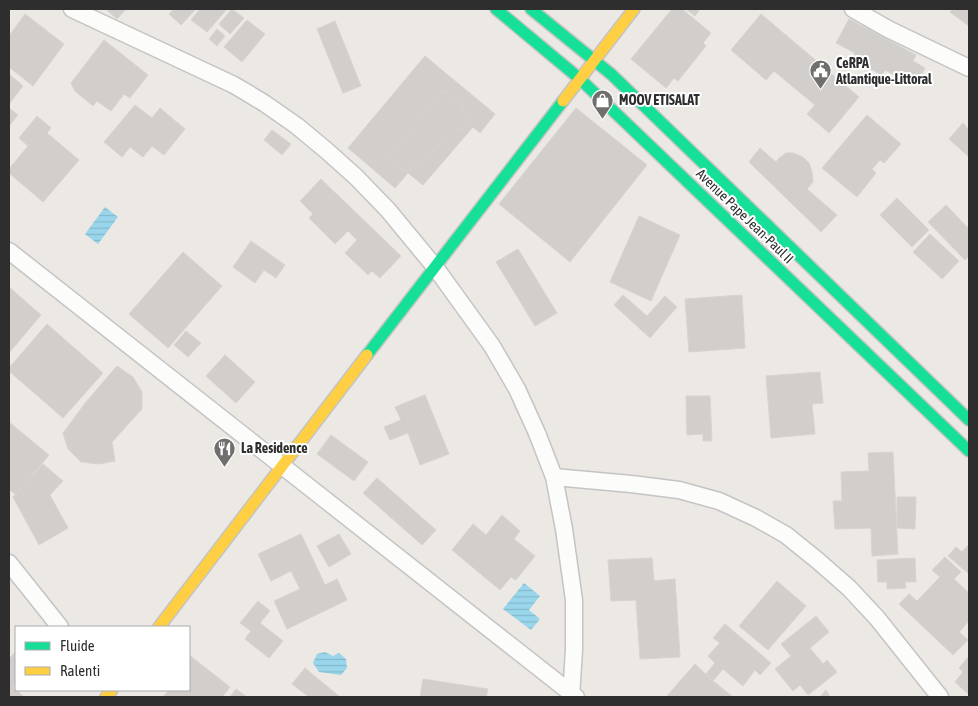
<svg xmlns="http://www.w3.org/2000/svg" width="978" height="706" font-family="'Asap Condensed',sans-serif">
<style>
.water{fill:url(#water-rules)}
.building{fill:#d1cecb;stroke:#d7d4d0}
.lines{fill:none;stroke-linecap:round;stroke-linejoin:round}
.street-casing{stroke:#c5c4c5;stroke-width:19}
.fast-casing{stroke:#c5c4c5;stroke-width:14}
.slow-casing{stroke:#c5c4c5;stroke-width:14}
.street{stroke:#fcfcfb;stroke-width:16}
.fast{stroke:#16e098;stroke-width:11}
.slow{stroke:#ffcf43;stroke-width:11}
.labels{text-anchor:middle;stroke-width:4;stroke-linejoin:round;paint-order:stroke}
.poi-label{font-size:14px;font-weight:bold;fill:#2e2e2e;stroke:#fff;text-anchor:start}
.street-label{font-size:14px;fill:#2e2e2e;stroke:#fff}
</style>
<defs>
<pattern id="water-rules" width="6" height="5" patternUnits="userSpaceOnUse" patternTransform="scale(1.25)"><rect width="6" height="5" fill="#99d6ec"/><path d="M0 2.5h6" fill="none" stroke="#84b8cb"/></pattern>
</defs>
<rect width="100%" height="100%" fill="#ece8e4"/>
<path class="water" d="M105 207 118 217 98 244 85 234Z
M524 583 540 596 529 610 540 619 531 630 503 609Z
M325 652 333 656 339 653 346 659 347 668 341 675 319 672 313 663 317 654Z"/>
<path class="building" d="M108 9H126L117 19 107 10Z
M174 9H196L181 25 169 14Z
M200 9H227L207 32 191 20Z
M232 9 244 18 230 34 219 24Z
M672 9H682L711 33 703 43 706 46 678 81 674 78 666 88 631 59Z
M686 9H700L695 16Z
M953 9H969V26L950 12Z
M25 14 64 44 33 86 9 67V36Z
M761 14 859 97 829 133 807 114 815 105 774 71 766 80 731 50Z
M849 19 916 55 913 61 925 68 917 83 906 77 903 80 885 70 882 75 852 59 855 53 836 43Z
M247 20 265 34 242 62 224 47Z
M335 21 361 86 343 93 317 29Z
M217 29 225 36 217 46 209 39Z
M104 40 148 75 130 98 124 94 111 111 97 101 93 106 75 91 71 83Z
M425 56 495 114 480 133 473 127 423 185 408 173 395 188 348 148Z
M9 74 23 86 9 104Z
M443 90 464 106 460 111 470 120 461 132 453 126 420 167 415 163 408 173 388 159Z
M135 105 152 118 160 108 185 129 164 155 152 146 143 157 130 147 122 157 104 142Z
M9 108 18 115 9 126Z
M576 108 647 165 570 262 499 204Z
M867 115 901 144 884 163 880 160 872 169 876 173 857 197 822 168Z
M37 116 51 128 47 133 79 160 43 202 9 173V169L28 146 19 138Z
M963 123 969 130V157L949 139Z
M272 130 291 144 282 155 264 140Z
M760 148 776 162 779 158 786 153H793L803 157 809 163 812 172 813 182 807 189 837 215 821 232 749 162Z
M321 179 401 256 380 278 372 271 368 275 345 253 357 240 348 231 335 244 309 218 313 214 300 201Z
M897 198 929 230 912 247 880 215Z
M946 205 969 229V256L965 260 928 222Z
M639 216 680 235 651 301 610 282Z
M930 234 959 261 942 279 913 252Z
M251 241 285 265 276 278 264 270 255 283 233 267Z
M518 249 557 313 535 326 496 262Z
M183 252 222 286 168 348 129 314Z
M9 287 41 315 9 353Z
M623 295 647 316 665 296 677 307 650 338 614 305Z
M742 295 745 348 689 352 685 299Z
M47 324 103 373 63 418 9 371V368Z
M186 331 201 343 188 357 174 345Z
M225 355 255 382 236 403 206 376Z
M117 366 133 377 142 392V409L112 442 115 461 99 464 81 462 68 449 63 433 86 402Z
M820 372 823 403 812 404 815 434 771 438 766 376Z
M425 395 449 454 420 465 408 433 390 440 384 427 401 420 395 407Z
M686 396H710L712 441H703V434L687 435Z
M9 422 49 455 16 495 9 489Z
M331 435 368 462 354 481 317 454Z
M893 452 898 554 872 556 871 528 835 529 833 501H842L841 472 869 471 868 453Z
M43 464 63 481 50 495 68 528 39 545 13 497Z
M377 478 436 530 422 545 363 493Z
M897 497H916L915 529 897 528Z
M502 515 520 531 514 539 535 556 516 580 511 577 500 590 452 550 473 524 486 535Z
M301 534 325 585 337 579 347 600 287 629 274 601 300 589 291 571 271 581 258 554Z
M339 534 351 554 329 567 317 546Z
M969 544V574L948 556 956 547 962 552Z
M945 557 961 572 954 579 969 593V601L968 603 969 604V621L959 632 968 640 953 655 899 604 909 594 917 601 940 577 932 570Z
M652 558 654 581 675 579 680 657 640 659 636 600 611 601 608 560Z
M915 558 916 582H905L906 588 887 589V582H878L877 560Z
M777 581 806 606 768 650 739 626Z
M258 601 270 611 260 623 283 641 269 658 245 639 251 631 240 623Z
M816 616 829 632 810 648 823 664 827 660 837 672 808 695 800 685 793 691 775 669 791 656 781 644Z
M725 624 771 663 760 675 755 670 743 686 723 669 713 681 706 674 715 663 708 656 720 643 713 638Z
M16 651V683L13 687 24 697H9V659Z
M189 655 230 687 222 697H184L182 696 181 697H163L169 690H189Z
M969 656V695L955 682 963 672 959 668Z
M695 664 713 681 733 697H666Z
M305 668 340 697H309L292 684Z
M423 679 488 689 486 697H420Z
M236 689 247 697H230Z
M826 690 830 697H820Z"/>
<g class="lines">
<defs>
<path id="street" d="M72 9 234 85 264 103 297 126 327 151 356 177 388 210 435 267 492 346 517 389 537 433 554 477 564 529 574 600V650L571 697
M853 9 888 29 969 68
M9 251 576 697
M554 477 631 484 679 490 719 501 756 518 786 535 817 560 849 588 877 618 940 697
M9 563 60 627"/>
<path id="fast" d="M496 9 580 79 969 451
M531 9 611 74 969 420
M367 355 563 101"/>
<path id="slow" d="M563 101 634 9
M159 627 367 355
M106 697 112 690"/>
</defs>
<use href="#street" class="street-casing"/>
<use href="#fast" class="fast-casing"/>
<use href="#slow" class="slow-casing"/>
<use href="#street" class="street"/>
<use href="#fast" class="fast"/>
<use href="#slow" class="slow"/>
</g>
<defs>
<symbol id="civic-pin" viewBox="-11 -11 22 30"><path d="M0 17L-7.5 6A9.5 9.5 0 1 1 7.5 6Z" fill="#706f6e" stroke="#fff"/><path d="M-.6-6.5H3V-4.5H.6V-3L4-1V1h2V6H-6V1h2V-1L-.6-3ZM-1.2 2.5V6h2.4V2.5Z" fill="#fff"/></symbol>
<symbol id="shop-pin" viewBox="-11 -11 22 30"><path d="M0 17L-7.5 6A9.5 9.5 0 1 1 7.5 6Z" fill="#706f6e" stroke="#fff"/><path d="M-5-2.5h2.3a2.7 3.5 0 0 1 5.4 0H5L5.5 6h-11ZM-1.5-2.5h3a1.5 2.3 0 0 0-3 0Z" fill="#fff"/></symbol>
<symbol id="restaurant-pin" viewBox="-11 -11 22 30"><path d="M0 17L-7.5 6A9.5 9.5 0 1 1 7.5 6Z" fill="#706f6e" stroke="#fff"/><path d="M-5-6h1v4h1v-4h1v4h1v-4h1v5L-1.5 .5V6h-2V.5L-5-1ZM5-6V6H3V1.5H1.5Q1.5-4 5-6Z" fill="#fff"/></symbol>
</defs>
<g fill-rule="evenodd">
<use href="#civic-pin" x="808" y="58" width="25" height="34"/>
<use href="#shop-pin" x="590" y="88" width="25" height="34"/>
<use href="#restaurant-pin" x="212" y="436" width="25" height="34"/>
</g>
<g class="labels">
<g class="poi-label">
<text x="836" y="68">CeRPA<tspan x="836" dy="16">Atlantique-Littoral</tspan></text>
<text x="619" y="105">MOOV ETISALAT</text>
<text x="241" y="453">La Residence</text>
</g>
<g class="street-label">
<text transform="translate(745 216) rotate(44)" y="5">Avenue Pape Jean-Paul II</text>
</g>
</g>
<rect width="978" height="706" fill="none" stroke="#2e2e2e" stroke-width="20"/>
<rect x="15" y="626" width="175" height="65" fill="#ffffff" stroke="#ababab"/>
<rect x="25" y="642" width="25" height="8" fill="#16e098" stroke="#ababab"/>
<text x="60" y="651" font-size="15" fill="#2e2e2e">Fluide</text>
<rect x="25" y="667" width="25" height="8" fill="#ffcf43" stroke="#ababab"/>
<text x="60" y="676" font-size="15" fill="#2e2e2e">Ralenti</text>
</svg>
